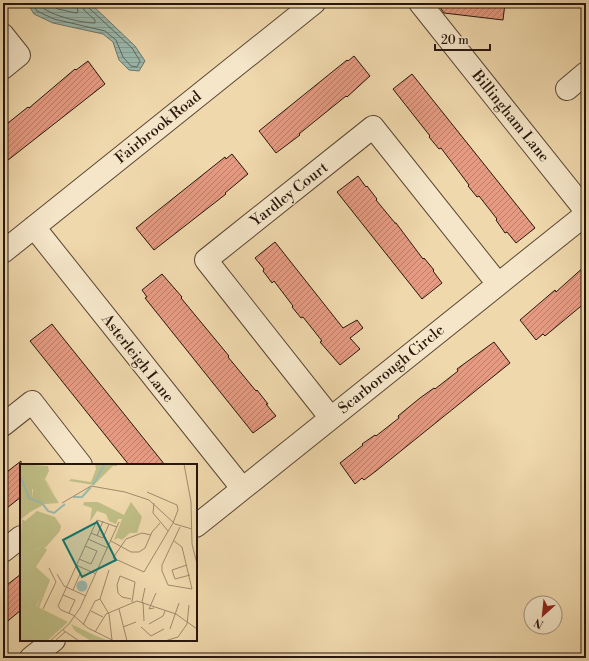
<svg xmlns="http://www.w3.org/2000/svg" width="589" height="661" font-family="'Libre Bodoni',serif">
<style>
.water{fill:url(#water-rules);stroke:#6c786d}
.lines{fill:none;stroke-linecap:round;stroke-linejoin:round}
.shore{stroke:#61685d;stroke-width:1}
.building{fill:url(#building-hatch);stroke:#28160c}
.minor-casing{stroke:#5a4634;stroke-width:24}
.minor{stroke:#f5e6c9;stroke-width:22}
.labels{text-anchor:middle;stroke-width:3;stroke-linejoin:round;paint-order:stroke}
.street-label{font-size:15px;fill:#28160c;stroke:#f5e6c9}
.inset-river{fill:none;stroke:#9ab9ae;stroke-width:2}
.inset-road{fill:none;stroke:#9f8a6c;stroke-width:1}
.view{fill:#0f766e;fill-opacity:0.15;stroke:#0f766e;stroke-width:2}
.inset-edge{fill:none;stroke:#28160c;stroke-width:2}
</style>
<defs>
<pattern id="water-rules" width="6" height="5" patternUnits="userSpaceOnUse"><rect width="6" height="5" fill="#9ab9ae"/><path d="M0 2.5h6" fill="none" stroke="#859e94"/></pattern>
<pattern id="building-hatch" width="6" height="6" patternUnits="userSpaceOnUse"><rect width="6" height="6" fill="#e59a81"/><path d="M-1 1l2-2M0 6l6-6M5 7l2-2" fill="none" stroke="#ba7d68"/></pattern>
</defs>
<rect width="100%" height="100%" fill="#efd8ac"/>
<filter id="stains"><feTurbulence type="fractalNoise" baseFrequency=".005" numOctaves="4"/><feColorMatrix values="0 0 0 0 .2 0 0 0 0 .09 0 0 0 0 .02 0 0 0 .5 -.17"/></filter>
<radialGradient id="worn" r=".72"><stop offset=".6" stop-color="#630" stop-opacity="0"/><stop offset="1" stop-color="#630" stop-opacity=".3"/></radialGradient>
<path class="water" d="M27 3H90L135 46 145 61 139 71 129 70 119 60 113 42 103 34 53 23 34 14Z"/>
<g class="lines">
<path class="shore" d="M32 3 37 11 54 19 105 31 116 40 123 57 131 66 137 67 140 61 132 48 89 8 87 3
M38 3C45 15 82 23 95 23V20L84 10 82 3
M46 3 58 9 76 13 78 12 76 3"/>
</g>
<path class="building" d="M440 3H505L503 20 444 13 440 7Z
M354 56 370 76 347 97 346 96 299 134 300 135 276 153 259 131 347 60 348 61Z
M88 61 105 84 3 164V127L28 107 29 108 75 69 76 70Z
M412 74 535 228 516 243 507 232 505 233 496 220 497 219 479 196 477 197 468 186 469 185 441 148 439 149 429 137 430 136 393 89Z
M232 154 248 174 225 193 226 194 154 250 136 228 225 157 226 159Z
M358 176 366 187 367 186 377 199 376 200 395 223H396L423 259 424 258 434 270 433 271 442 283 422 299 337 192Z
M275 242 343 328 357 320 363 328 350 338 360 349 340 365 320 342 322 341 303 317 301 318 292 307 293 306 274 281 272 283 263 271 264 269 255 258Z
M586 265V302L545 336 543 334 536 340 520 320 555 290 556 292Z
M162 274 182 297 181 298 229 356 228 357 256 391 257 390 268 404H266L276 416 253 433 145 298 147 297 142 290Z
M52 324 59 333 165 465H129L30 341Z
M494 342 510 363 376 471 364 480 362 478 355 484 340 463 363 445 362 444 375 435 376 436 399 418 398 416 420 398 434 388 435 389 458 371 457 369Z
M21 461V497L3 511V475Z
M21 574V610L3 625V588Z"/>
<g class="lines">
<defs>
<path id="minor" d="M420 3 586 211
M3 35 19 55 3 68
M567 89 586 73
M34 227 242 488
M3 252 314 3
M330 417 206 260 373 127 498 284
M3 425 32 402 81 465
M196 526 586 214
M3 551 21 537
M31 658 54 640"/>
</defs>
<use href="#minor" class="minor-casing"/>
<use href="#minor" class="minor"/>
</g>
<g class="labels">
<g class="street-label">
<text transform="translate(511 116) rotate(51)" y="5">Billingham Lane</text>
<text transform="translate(158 127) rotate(-39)" y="5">Fairbrook Road</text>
<text transform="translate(289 194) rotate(-38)" y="5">Yardley Court</text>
<text transform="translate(138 358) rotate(52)" y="5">Asterleigh Lane</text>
<text transform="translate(391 369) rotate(-39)" y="5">Scarborough Circle</text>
</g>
</g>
<g transform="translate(20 464)">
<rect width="177" height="177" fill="#efd8ac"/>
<path d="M0 0H14L39 39 25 40 12 34 13 25ZM0 24 14 45 0 56ZM17 47 35 53 41 62 40 67 26 83 5 87 0 85 2 55 5 57ZM0 91 30 116 16 142 48 158 27 177H0Z" fill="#bfbd85"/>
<path d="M0 0 28 2 29 7 25 15 35 31 20 10 15 11 10 16 16 25H12V34L25 40 10 48 5 44 0 23ZM75 0H97V2H93L74 21 49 17 51 15 71 18 76 5ZM64 38H78L104 51 111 38 122 53 117 69H110L102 76 98 74 94 76 102 55H98L96 60 89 57 86 50 77 47 70 58 72 44 63 41ZM23 82 27 86 16 103 30 116 19 144 48 159 16 144 28 116 0 92V85H18ZM51 160 74 171 89 177H71L55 167Z" fill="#bfbd85"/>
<path d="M56.5 122a5.5 5.5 0 1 1 11 0a5.5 5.5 0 1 1-11 0Z" fill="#9ab9ae"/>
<path class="inset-river" d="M0 11 9 34 22 39 28 47 34 49 45 40M73 21 85 0M53 33H62L71 23"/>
<path class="inset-road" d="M164 0 171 38 172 80 177 100M127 28 157 41 158 46 153 59 124 108 93 94 106 75 122 69 131 71M42 39 71 22 105 28 129 36 155 60 172 65M134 39 133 49 148 67M71 69 83 74 89 60M77 72 83 57M68 75 88 84M91 77 111 88H119L125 84 132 68 140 59M154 77 162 83 172 125 148 121 142 107V101L160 63M59 95 71 100 77 87 65 82M56 101 76 110M167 101 152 106 155 115 170 111M37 110 44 122 66 132M53 126 61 108M43 131 55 136 49 149M80 135 89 106M111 135 102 133 98 129 97 121 100 112 115 118 112 138M122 138 125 124M123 138 124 157M134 144 129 145 136 129M23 145 36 118 29 104M99 145 107 177M71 147 83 153M129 160 143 152 145 147M63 161 75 137 80 135 89 150 92 176M103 163 116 158M121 163 131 172M150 165 159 139M43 166 59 177M75 168 86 150 117 137 156 150 177 165M131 172 144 165M30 177 49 160 60 144 99 58M35 177 45 168M94 177 68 164 53 151 41 146 38 142 77 56 97 63M145 177 158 173 167 160 169 141"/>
<path class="view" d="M77 58 96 96 62 113 43 76Z"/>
<rect width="177" height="177" class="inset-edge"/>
</g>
<rect width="589" height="661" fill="none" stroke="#efd8ac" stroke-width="16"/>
<rect x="4" y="4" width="581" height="653" fill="none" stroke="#28160c" stroke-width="2"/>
<rect x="8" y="8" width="573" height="645" fill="none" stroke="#28160c"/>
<g transform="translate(543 615) rotate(207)"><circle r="19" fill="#f5e6c9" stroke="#a3937d"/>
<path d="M0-3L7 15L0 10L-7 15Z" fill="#8f2418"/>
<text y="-6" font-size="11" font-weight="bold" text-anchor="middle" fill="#28160c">N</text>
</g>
<path d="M435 44v6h55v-6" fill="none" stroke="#28160c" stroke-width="2"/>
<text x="441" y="44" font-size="12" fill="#28160c" stroke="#f5e6c9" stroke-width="3" paint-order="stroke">20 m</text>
<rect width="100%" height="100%" filter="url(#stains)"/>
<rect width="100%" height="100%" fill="url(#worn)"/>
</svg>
